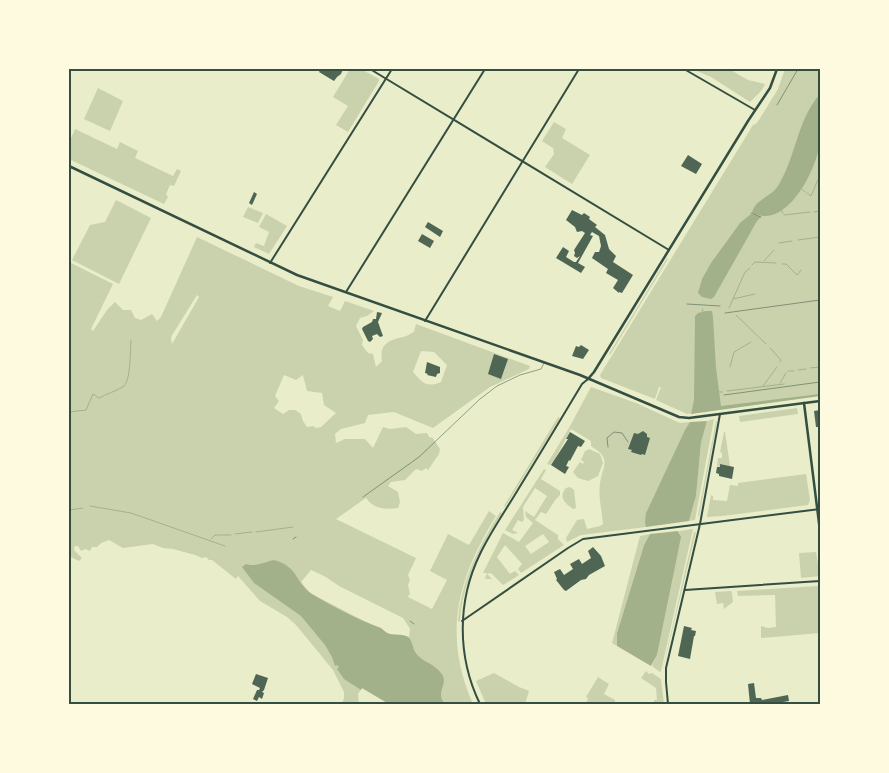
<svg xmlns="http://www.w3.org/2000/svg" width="889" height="773" font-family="'Fira Sans',sans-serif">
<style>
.green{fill:#cad2ad;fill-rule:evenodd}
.water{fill:#a3b18a}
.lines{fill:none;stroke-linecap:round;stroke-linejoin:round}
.stream{stroke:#a3b18a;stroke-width:1}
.building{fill:#4f6655}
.path{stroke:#344e41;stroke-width:0.5}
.service{stroke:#344e41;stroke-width:0.5}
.minor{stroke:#344e41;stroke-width:2}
.tertiary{stroke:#344e41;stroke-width:2}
.secondary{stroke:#344e41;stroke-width:2.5}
.neatline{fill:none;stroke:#344e41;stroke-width:2}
</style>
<rect width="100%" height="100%" fill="#e9edc9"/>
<path class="green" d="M350 69H361L379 79V81L348 132 336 125 348 106 333 97Z
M692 69H729L748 80 765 84 762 90 750 102 711 77Z
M785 69H820V396L687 414 656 400 661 387H659L655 399 601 378 600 375 753 125 757 123 778 89Z
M98 88 123 101 110 131 84 119Z
M554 122 566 129 562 138 590 155 572 184 545 167 554 154 553 148 542 141Z
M75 129 117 149 120 142 138 151 135 158 173 176 177 169 181 171 174 186 170 185 166 194 168 197 164 204 69 159V143Z
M116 200 151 218 119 284 72 260 90 225 105 222Z
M248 207 263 213 258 223 243 217Z
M266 214 287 226 269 254 254 247 256 243 264 246 269 232 259 227Z
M197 237 299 286 333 297 328 306 340 311 345 301 374 311 367 316 360 318 356 326 363 340 362 345 368 353 373 354 376 367 382 361C379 344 389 340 403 337 406 337 411 333 414 332L416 324 530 366 529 369 490 387 433 428 394 412 368 415 365 423 341 429 335 434 336 443 345 439H365L373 448 383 427 390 429 406 427 416 434 427 433 430 438 432 437 440 449 439 454 428 470 426 468 422 471 416 469 405 480 391 482 388 486 398 492 400 502 398 508C385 510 374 509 366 498L336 519 416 558 408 575 410 580 408 585 410 593 408 597 432 609 447 580 430 571 448 534 469 545 489 511 496 516C458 578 442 634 473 704H389L362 688 358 694 359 704H342L344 698V692L333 670 296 625 287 617 260 601 238 576 236 579 212 560H209L206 557 202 558 195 555 173 549 163 548 153 544 123 548 109 540 101 543 97 547H92L90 551 85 549 81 551 78 546H75L74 550 82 558 79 561 71 557 69 553V262L113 284 91 329 93 331 107 310 115 302 123 310H131L135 318 141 320 152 314 157 321 161 317ZM197 295 199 297 172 344 171 337ZM421 351 434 352 447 365 441 382C426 388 423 383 413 372ZM284 375 296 380 303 375 307 391 322 393 324 405 336 413 321 427 315 428 314 426 307 427 303 421 301 414 295 410H289L283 414 274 408 279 401 275 396ZM311 570 326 577 339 586 403 618 410 629 409 637C402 634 394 636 387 633L310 593 301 582Z
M667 258 668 259 610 355 609 354Z
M591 387 636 403 680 423 690 422 646 513V527L581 535 567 542 566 538 577 520 584 519 587 529 600 526 603 524C602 509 597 494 601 478 602 471 606 466 604 459 602 452 596 450 591 446V441L571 429 555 459 550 465 547 464 569 428Z
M797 408 798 414 740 422 739 416Z
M558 417 560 418 505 507 504 506Z
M714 419 695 520 689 521 696 496 701 443 707 421Z
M716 421 717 422 699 517 698 515Z
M724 432H725L730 466 720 465V467L717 466 718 458H722V453L720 452Z
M589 449 600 454 603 463 598 476 588 481 578 478 573 472 580 462 583 464 584 462 581 460 585 451Z
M544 469 546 470 541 479 560 491V495L556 499 546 514 541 512 535 520 558 535V539L564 545 521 573 518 569 522 564 505 545 497 557 510 574 515 571 519 575 503 585 491 573 487 574 492 579H485L487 573H483L503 533 519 542 533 523 526 517 525 511 534 517 547 496 535 488 523 507 524 520 522 522 518 520 512 530 518 533 513 534 505 530ZM543 534 549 542 531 554 525 546Z
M806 474 810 500 808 505 722 516 707 517 711 495 713 496V500L727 501 730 485 738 486V483Z
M570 487 574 490 576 508 573 509C565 503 558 497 566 488Z
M500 512 502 513C481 547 463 580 460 621L458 622C461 580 479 547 500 512Z
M693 529 661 671 660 672 652 666 657 655 680 537 679 531Z
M694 532H696L662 673 665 659Z
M650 534 644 545 617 633V646L612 643 640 536Z
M816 552 820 576 801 578 799 553Z
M817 586 820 588V633L761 638V626L768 628 776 627 775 595 738 596 737 591Z
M731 591 732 593 733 602 724 609 723 603 717 604 715 592Z
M646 671 649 674 652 673 661 679 664 704H654V700H657L656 688 641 678Z
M494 673 519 687 529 691 525 704H486L476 681Z
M598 677 609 684 604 694 615 700V704H586L588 698 586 697Z"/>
<path class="water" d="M820 94C820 109 822 126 820 141 818 165 794 215 766 216 761 216 757 215 752 213 754 200 771 197 778 186 796 157 797 120 820 94Z
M751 214 761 217 757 221 714 297 711 299 702 297 698 293 702 279 711 263 740 223Z
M706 311H712L713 317 716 368 721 406 820 394V396L691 414 694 400 695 316 698 313Z
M707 421 701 443 696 496 689 521 646 527 645 522 646 513 685 430 690 422Z
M678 531 681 537 657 655 651 666 617 646V633L644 545 650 534Z
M273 560C298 565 295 583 312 594 333 607 357 619 381 628 384 630 386 633 390 634 395 635 401 634 406 636 412 638 412 646 415 652 421 662 434 663 441 673 450 684 434 692 445 704H389L362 688 361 690 344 679 337 669 339 667 337 665 335 666 332 657 325 645 301 616 254 583 242 567 246 564C254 567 264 563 273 560Z"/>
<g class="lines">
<path class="stream" d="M802 189 805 192
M807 193 811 196 820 175
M781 210 783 213
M814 212 820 211
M784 215 810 212
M798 240 820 237
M779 243 792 241
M764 261 774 250
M782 264H786L797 275 801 270
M752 265 755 262 776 263
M733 299 755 294
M729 308 745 272 750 268
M702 312 703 309
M736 315 766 344
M770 348 781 360 780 362
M730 367 734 352 751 342
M810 368 820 367
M798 370 806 369
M788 371H794
M780 383 786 373
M763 386 777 367
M727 391 784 384
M718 392H722
M69 412 86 410 93 394 99 398C106 394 117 391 124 386 131 379 130 351 131 340
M90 506 131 513 225 546
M69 510 83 508
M256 532 293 527
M235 534 252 532
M211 539 215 535H231"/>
</g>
<path class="building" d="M321 69H326L331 71 332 69H343L341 74 337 77 334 81 319 72Z
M688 155 702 164 696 174 681 166Z
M254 192 257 194 252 205 249 203Z
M572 210 582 215 584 213 590 217 589 219 597 225 595 227 605 235 609 249 616 256 613 262 633 275 622 293 619 292V293L613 288 618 280 606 273 608 269 592 258 595 252H599L601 246 599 236 592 232 590 235 593 236 578 263 585 267 581 273 556 258 563 247 569 251 566 257 574 262H576L580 256 577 258 574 256 575 253 574 250 585 233 582 231 577 232 575 227 566 220Z
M428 222 443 231 440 237 425 227Z
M422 234 434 241 430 248 418 241Z
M377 312 382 313 378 322 383 336 380 337 377 334 372 336 373 339 370 342 368 341 362 329 363 327 372 322 373 319H376Z
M581 345 589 350 583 359 572 356 576 346 579 347Z
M494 354 508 359 501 379 488 374Z
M427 362 440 367V373L437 374 436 377 427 375 428 374 425 373Z
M820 410V427H816L814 411Z
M643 431 647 434V437L650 438 645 455 642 454 641 455 631 452 632 450 628 449 634 433 638 434Z
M570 432 585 441 581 447 578 446 570 461 569 460 566 466 569 467 565 474 551 465 568 439H566Z
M720 464 734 467 732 479 719 476V474L716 473 717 467H720Z
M593 547 601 556 605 566 589 575 586 579 581 580 566 591 564 590 556 580 557 579 554 572 560 569 564 575 573 569 570 564 579 559 582 564 591 558 588 551Z
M684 626 692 628 691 630 696 631 695 636H694L690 659 678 656Z
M256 674 268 678 264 690 262 692 264 693 262 699 259 697 257 701 253 699 257 690H259L260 688 252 684Z
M754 683 756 698H761L762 700 788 695 789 701 783 702V704H750L748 684Z"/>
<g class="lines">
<path class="path" d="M777 105 798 69
M751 213 761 217
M687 304 720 306
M725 313 820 300
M724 395 820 382
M608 447 607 438 614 432 622 433 628 442
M293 539 296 537"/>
<path class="service" d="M363 497 419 457 480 399 497 386 520 375 541 369 544 363
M410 621 414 624"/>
<path class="minor" d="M370 69 669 250
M270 263 392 69
M425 321 579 69
M685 590 820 581
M462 621 568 548 583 539 820 509
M668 704 666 682V668L700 524 720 414"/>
<path class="tertiary" d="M684 69 755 110
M346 292 485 69
M480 704C457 657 457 601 480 554 491 531 506 510 519 488 540 454 561 419 582 384L588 379"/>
<path class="secondary" d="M69 166 297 275 580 375 679 417 689 418 820 401
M588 379 594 372 748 121 770 88 777 69
M804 403 820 531"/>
</g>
<rect width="889" height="773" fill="none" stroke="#fefae0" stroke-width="140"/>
<rect x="70" y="70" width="749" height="633" class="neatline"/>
</svg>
